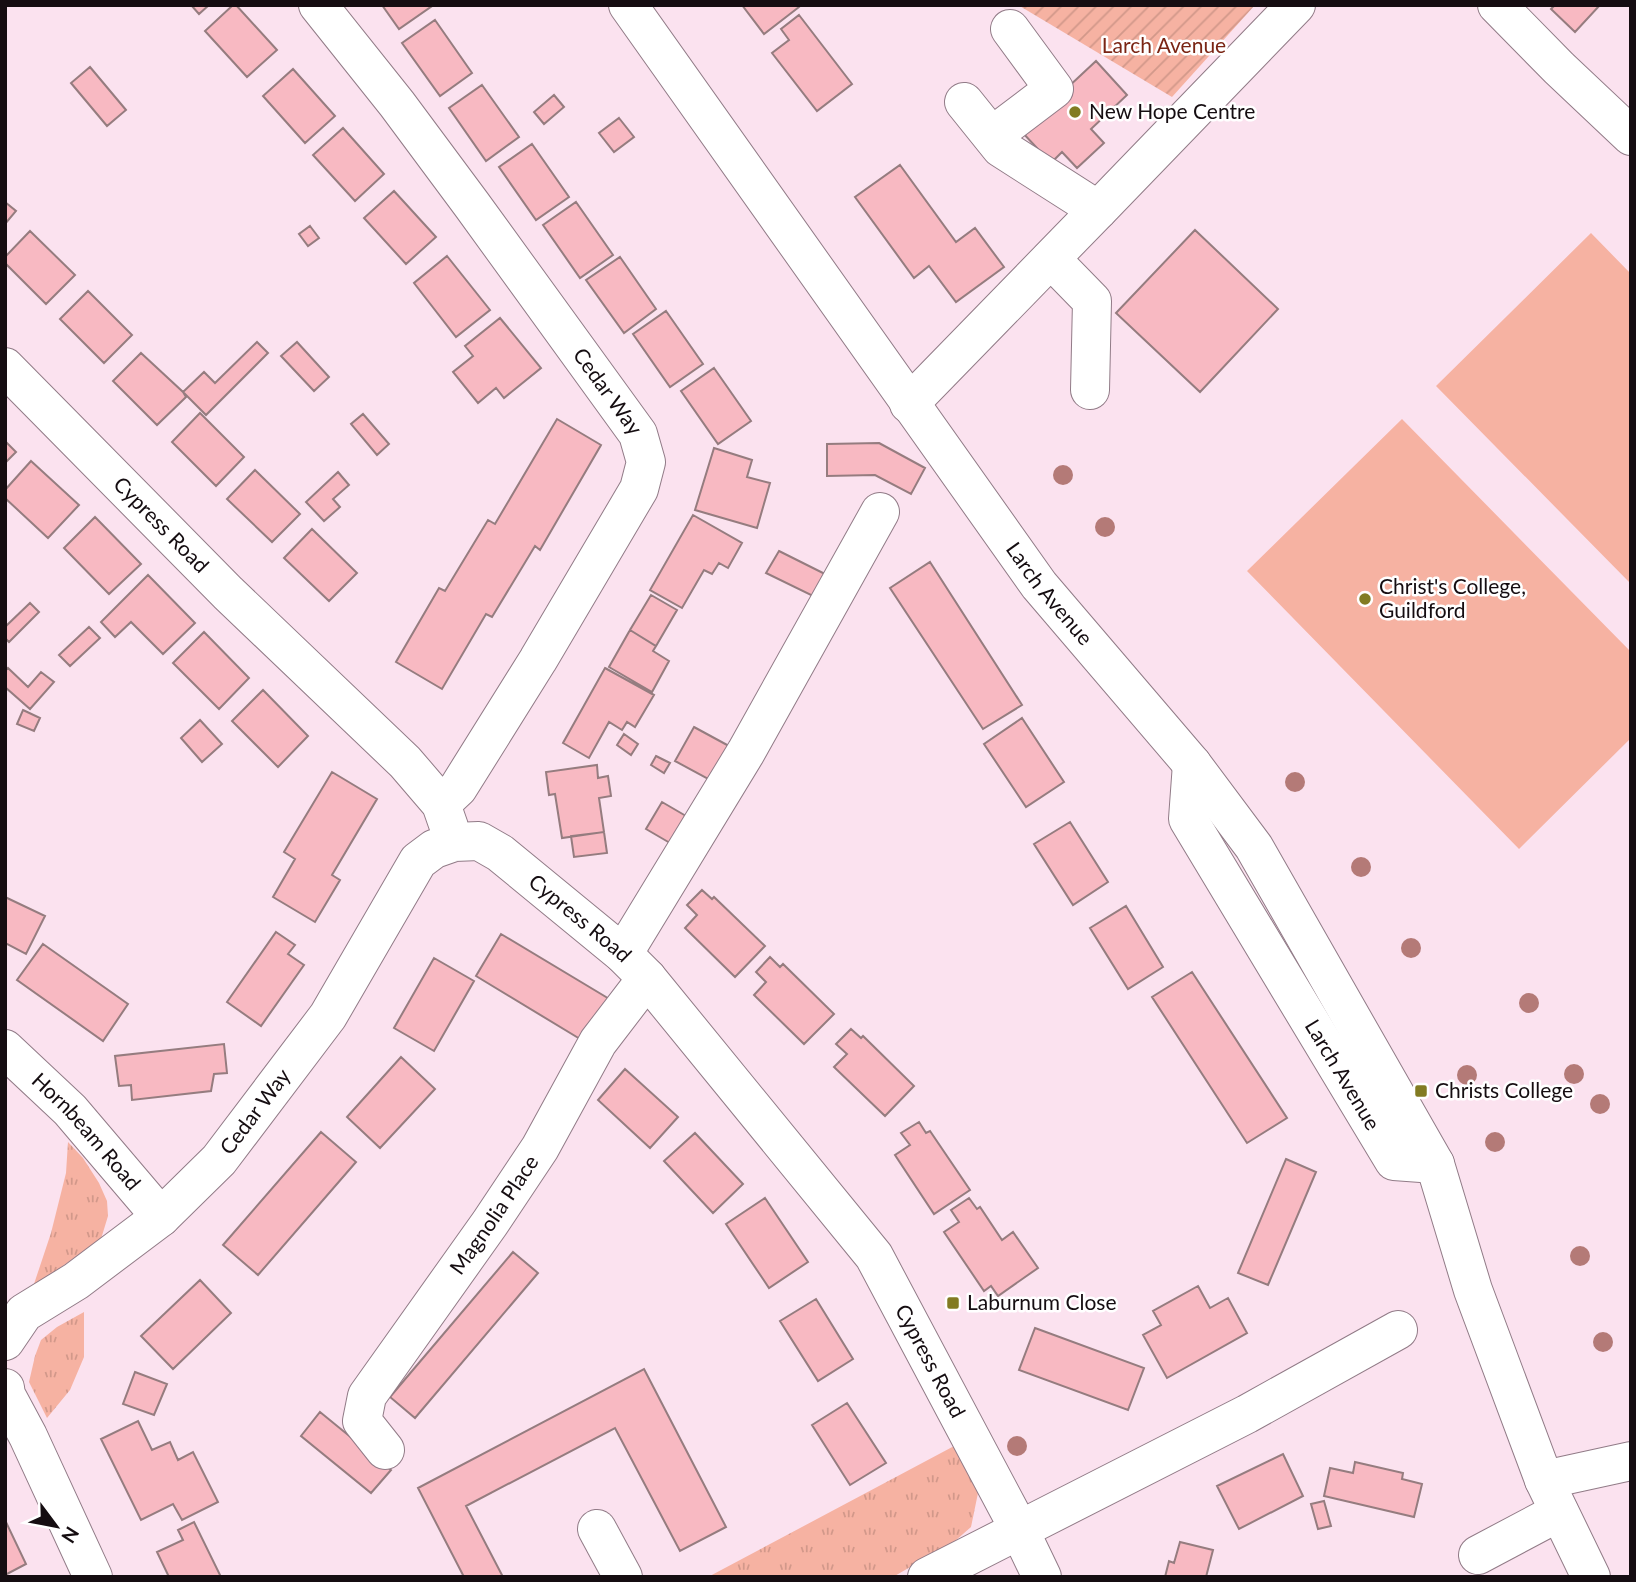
<svg xmlns="http://www.w3.org/2000/svg" width="1636" height="1582" font-family="Lato,sans-serif">
<style>
.grass{fill:url(#grass-tufts)}
.park{fill:#f6b2a2}
.garden{fill:url(#garden-furrows)}
.building{fill:#f8b9c2;stroke:#957c7f;stroke-width:2}
.lines{fill:none;stroke-linecap:round;stroke-linejoin:round}
.minor-casing{stroke:#917b87;stroke-width:40}
.minor{stroke:#fff;stroke-width:38}
.tree{fill:#b47a77}
.poi-dot{fill:#827b22;stroke:#fff;stroke-width:2.5}
.labels{text-anchor:middle;stroke-width:5;stroke-linejoin:round;paint-order:stroke}
.park-label{font-size:21px;fill:#7a2514;stroke:#fff}
.poi-label{font-size:21px;fill:#150d11;stroke:#fff;text-anchor:start}
.street-label{font-size:21px;fill:#150d11;stroke:#fff}
</style>
<defs>
<pattern id="grass-tufts" width="24" height="20" patternUnits="userSpaceOnUse" patternTransform="scale(1.75)"><rect width="24" height="20" fill="#f6b2a2"/><path d="M3 7l-1-3M5 7V3M7 7l1-3M15 17l-1-3M17 17v-4M19 17l1-3" fill="none" stroke="#d2988a"/></pattern>
<pattern id="garden-furrows" width="10" height="10" patternUnits="userSpaceOnUse" patternTransform="scale(1.75)"><rect width="10" height="10" fill="#f6b2a2"/><path d="M-1 1l2-2M0 10L10 0M9 11l2-2" fill="none" stroke="#d2988a"/></pattern>
</defs>
<rect width="100%" height="100%" fill="#fbe2ef"/>
<path class="grass" d="M68 1142 83 1158 99 1183 107 1201 108 1216 101 1239 33 1287 51 1233 66 1173Z
M84 1312V1357L70 1390 47 1418 29 1382 35 1356 41 1340 57 1327Z
M956 1445 970 1469 978 1493 971 1527 955 1541 893 1577H708Z"/>
<path class="park" d="M1591 233 1631 274V584L1436 386Z
M1402 419 1631 652V738L1519 849 1247 571Z"/>
<path class="garden" d="M1018 5H1255L1172 97Z"/>
<path class="building" d="M191 5H209L199 14Z
M233 5H236L277 50 247 77 205 31Z
M382 5H431L432 6 399 29Z
M742 5H798L799 7 764 34Z
M1555 5H1600L1575 32 1551 9Z
M799 15 852 84 817 111 772 53 789 40 781 29Z
M435 20 472 73 440 96 402 43Z
M1096 61 1127 95 1091 129 1104 143 1077 168 1062 152 1051 163 1021 131Z
M90 67 126 110 107 126 71 83Z
M293 69 335 116 305 143 263 96Z
M482 85 519 137 486 161 449 108Z
M554 95 564 107 544 124 534 112Z
M619 118 634 137 614 152 599 133Z
M343 128 384 174 355 201 313 155Z
M532 144 569 197 536 220 499 167Z
M900 165 956 242 975 228 1004 267 956 302 929 266 914 278 855 197Z
M394 191 436 237 406 264 364 218Z
M5 202 16 211 5 224Z
M576 202 613 255 580 278 543 225Z
M310 226 319 238 308 246 299 234Z
M1195 230 1278 309 1200 392 1116 313Z
M30 231 75 275 46 304 5 263V257Z
M447 256 490 310 456 337 414 283Z
M620 257 656 309 624 333 586 280Z
M88 291 132 335 104 363 60 319Z
M666 311 703 364 670 387 633 334Z
M500 318 541 368 504 398 496 388 478 403 453 372 473 356 465 346Z
M257 342 268 353 206 415 183 392 204 372 215 383Z
M297 342 329 377 314 391 281 356Z
M141 353 183 392 186 397 157 425 113 381Z
M714 368 751 421 718 444 681 391Z
M200 413 244 457 216 486 172 442Z
M363 414 389 444 377 455 351 424Z
M557 419 601 445 540 550 535 546 492 617 486 614 442 689 396 662 439 588 445 591 488 520 495 524Z
M5 441 16 452 5 463Z
M879 443 925 468 911 494 875 475 827 476V444Z
M714 448 752 460 747 477 770 483 757 528 695 510Z
M31 461 79 505 48 538 5 498V490Z
M255 470 300 514 272 542 227 499Z
M338 472 349 485 333 499 340 507 324 521 306 502Z
M693 515 742 543 728 568 719 563 712 574 704 570 682 608 650 590Z
M95 517 141 564 109 594 64 548Z
M312 529 357 573 329 601 284 558Z
M779 551 825 574 813 596 766 573Z
M930 562 1022 705 983 729 890 588Z
M148 575 195 623 163 654 131 622 115 637 101 622Z
M651 595 677 610 656 646 630 630Z
M30 603 39 612 9 642 5 638V627Z
M89 627 100 638 70 666 59 655Z
M630 630 656 646 653 651 669 661 652 692 609 667Z
M204 632 249 678 219 709 173 663Z
M8 668 28 687 41 672 54 682 30 709 5 687V671Z
M605 668 654 695 635 727 627 722 622 730 609 722 589 758 563 743Z
M263 690 308 736 278 767 232 721Z
M23 710 40 718 34 731 17 724Z
M1022 718 1064 782 1026 807 984 744Z
M200 720 222 744 202 762 181 738Z
M694 727 729 746 710 780 675 761Z
M624 734 638 744 631 755 617 745Z
M656 756 670 763 664 773 651 765Z
M597 765 598 778 608 776 611 796 599 798 604 832 562 838 555 794 549 795 546 772Z
M332 772 377 799 332 875 340 880 315 922 273 897 295 859 284 852Z
M662 802 686 816 670 843 646 829Z
M1070 822 1108 882 1073 905 1034 844Z
M604 832 607 853 574 857 571 836Z
M702 890 712 899 714 897 765 946 735 977 685 928 697 915 687 905Z
M5 897 45 916 26 954 5 943Z
M1126 906 1163 967 1128 989 1090 928Z
M276 932 295 945 288 954 304 965 261 1026 227 1002Z
M501 934 611 1000 585 1042 476 976Z
M43 944 128 1004 103 1041 17 980Z
M770 957 780 967 783 964 834 1014 804 1044 754 995 766 982 756 972Z
M434 958 474 981 434 1051 394 1028Z
M1192 972 1287 1118 1247 1143 1152 997Z
M851 1029 861 1038 863 1036 914 1086 885 1116 834 1067 847 1054 836 1044Z
M224 1044 227 1073 214 1074 211 1091 132 1100 131 1085 119 1086 115 1056Z
M401 1057 435 1089 380 1148 347 1117Z
M625 1069 678 1117 650 1148 598 1100Z
M919 1122 926 1133 930 1131 970 1190 934 1214 895 1155 910 1145 901 1133Z
M321 1132 356 1162 258 1275 223 1245Z
M695 1133 743 1184 713 1213 664 1161Z
M1286 1159 1316 1172 1268 1285 1238 1273Z
M765 1198 808 1262 769 1288 726 1224Z
M969 1198 977 1209 980 1207 1002 1240 1013 1232 1038 1268 998 1296 991 1286 984 1291 944 1232 959 1222 951 1210Z
M513 1252 538 1273 415 1418 390 1397Z
M200 1280 231 1313 173 1369 141 1336Z
M1198 1286 1210 1308 1228 1298 1247 1333 1167 1378 1143 1335 1161 1325 1153 1311Z
M816 1299 853 1359 818 1381 780 1321Z
M1035 1328 1144 1368 1128 1410 1019 1370Z
M644 1369 726 1527 680 1551 615 1428 466 1506 503 1577H464L418 1488Z
M135 1372 167 1384 154 1415 123 1404Z
M847 1403 886 1463 850 1485 812 1425Z
M320 1412 391 1470 371 1493 301 1436Z
M138 1421 152 1450 170 1442 178 1460 193 1452 218 1502 182 1520 173 1504 141 1520 101 1439Z
M1283 1454 1303 1496 1239 1529 1217 1486Z
M1355 1462 1403 1473 1402 1479 1422 1484 1414 1517 1324 1496 1330 1468 1353 1473Z
M1324 1501 1331 1526 1318 1529 1311 1504Z
M5 1520 26 1564 5 1575Z
M194 1522 221 1577H169L157 1552 183 1540 178 1530Z
M1180 1542 1213 1550 1206 1577H1165L1169 1561 1174 1563Z"/>
<g class="lines">
<defs>
<g id="minor">
<path id="s1" d="M318 5 397 104 472 205 638 434 646 462 639 489 538 660 458 788 441 804"/>
<path id="s2" d="M628 5 1039 585 1192 764 1254 847 1435 1164 1473 1290 1544 1480 1591 1577"/>
<path d="M1497 5 1559 68 1631 136"/>
<path d="M992 136 1054 89 1010 29"/>
<path d="M1098 210 1296 5"/>
<path d="M1051 259 1092 301 1090 390"/>
<path id="s3" d="M5 367 228 593 405 762 441 804 449 827"/>
<path d="M909 404 1098 210 1001 148 964 102"/>
<path id="s4" d="M1192 764 1188 819 1394 1161 1435 1164"/>
<path d="M623 954 746 752 880 512"/>
<path id="s5" d="M5 1049 70 1110 161 1217"/>
<path id="s6" d="M5 1341 24 1313 76 1281 161 1217 219 1160 328 1016 418 861 434 849 454 842 479 841 500 853 623 954 647 978 874 1256 1019 1529 1042 1577"/>
<path d="M5 1388 6 1395 28 1436 93 1577"/>
<path id="s7" d="M385 1450 362 1421 367 1396 490 1223 540 1148 598 1042 647 978"/>
<path d="M1544 1480 1631 1461"/>
<path d="M597 1529 623 1577"/>
<path d="M1478 1555 1559 1512"/>
<path d="M927 1577 1247 1414 1398 1330"/>
</g>
</defs>
<use href="#minor" class="minor-casing"/>
<use href="#minor" class="minor"/>
</g>
<g class="tree">
<circle cx="1063" cy="475" r="10"/>
<circle cx="1105" cy="527" r="10"/>
<circle cx="1295" cy="782" r="10"/>
<circle cx="1361" cy="867" r="10"/>
<circle cx="1411" cy="948" r="10"/>
<circle cx="1529" cy="1003" r="10"/>
<circle cx="1574" cy="1074" r="10"/>
<circle cx="1467" cy="1075" r="10"/>
<circle cx="1600" cy="1104" r="10"/>
<circle cx="1495" cy="1142" r="10"/>
<circle cx="1580" cy="1256" r="10"/>
<circle cx="1603" cy="1342" r="10"/>
<circle cx="1017" cy="1446" r="10"/>
</g>
<g class="poi-dot">
<circle cx="1075" cy="112" r="7"/>
<circle cx="1365" cy="599" r="7"/>
<rect x="1414" y="1084" width="14" height="14" rx="3.5"/>
<rect x="946" y="1296" width="14" height="14" rx="3.5"/>
</g>
<g class="labels">
<g class="park-label">
<text x="1164" y="53">Larch Avenue</text>
</g>
<g class="poi-label">
<text x="1089" y="119">New Hope Centre</text>
<text x="1379" y="594">Christ's College,<tspan x="1379" dy="24">Guildford</tspan></text>
<text x="1435" y="1098">Christs College</text>
<text x="967" y="1310">Laburnum Close</text>
</g>
<g class="street-label">
<text dy="7" stroke="none"><textPath href="#s1" startOffset="483">Cedar Way</textPath></text>
<text dy="7" stroke="none"><textPath href="#s3" startOffset="222">Cypress Road</textPath></text>
<text dy="7" stroke="none"><textPath href="#s2" startOffset="724">Larch Avenue</textPath></text>
<text dy="7" stroke="none"><textPath href="#s6" startOffset="836">Cypress Road</textPath></text>
<text dy="7" stroke="none"><textPath href="#s4" startOffset="354">Larch Avenue</textPath></text>
<text dy="7" stroke="none"><textPath href="#s6" startOffset="343">Cedar Way</textPath></text>
<text dy="7" stroke="none"><textPath href="#s5" startOffset="116">Hornbeam Road</textPath></text>
<text dy="7" stroke="none"><textPath href="#s7" startOffset="284">Magnolia Place</textPath></text>
<text dy="7" stroke="none"><textPath href="#s6" startOffset="1404">Cypress Road</textPath></text>
</g>
</g>
<rect width="1636" height="1582" fill="none" stroke="#150d11" stroke-width="14"/>
<g transform="translate(56 1526) rotate(122)" stroke="#ffffff" stroke-width="5" paint-order="stroke">
<path d="M0-5L12 26L0 18L-12 26Z" fill="#150d11"/>
<text y="-10" font-size="19" font-weight="bold" text-anchor="middle" fill="#150d11">N</text>
</g>
</svg>
